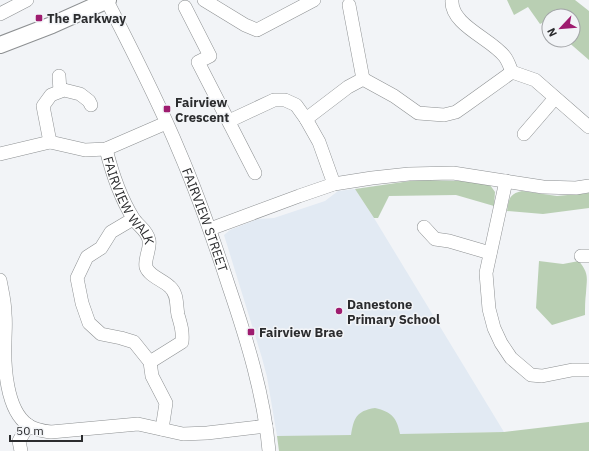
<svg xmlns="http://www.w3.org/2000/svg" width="589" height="451" font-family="'IBM Plex Sans',sans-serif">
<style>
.built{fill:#e2eaf3}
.green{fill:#b9cfb3}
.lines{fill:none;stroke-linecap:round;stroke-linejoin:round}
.minor-casing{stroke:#8d9092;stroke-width:14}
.major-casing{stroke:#8d9092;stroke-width:18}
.minor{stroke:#fff;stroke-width:13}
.major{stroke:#fff;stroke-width:16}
.poi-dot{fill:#9e1c6f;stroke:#f2f4f7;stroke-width:1.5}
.labels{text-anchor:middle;stroke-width:3;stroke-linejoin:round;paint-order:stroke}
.poi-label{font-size:13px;font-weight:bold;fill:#2b2c2e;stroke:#f2f4f7;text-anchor:start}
.street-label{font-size:13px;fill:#2b2c2e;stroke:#f2f4f7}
</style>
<rect width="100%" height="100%" fill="#f2f4f7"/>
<path class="built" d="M355 189 374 218 504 432 280 437 277 436 267 377 262 358 224 235 230 230 258 219 274 218 325 201 338 191Z"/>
<path class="green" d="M507 0H575L589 11V60L566 40H573V16H549V26L544 22 540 24 528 7 514 15Z
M417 180 461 181 490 185 495 192 494 206 456 195 389 196 378 218H374L355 189Z
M522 191 557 196 589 193V208L543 214 507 211C509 199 509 194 522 191Z
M539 261 563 264 579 261C589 274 587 277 586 293 585 300 585 308 585 315L552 325 536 308Z
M375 408C392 412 397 418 400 434L504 432 589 422V451H279L277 436 351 435C354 418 356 411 375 408Z"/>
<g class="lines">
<defs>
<g id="minor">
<path d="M204 0 245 25 257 30 314 0"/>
<path d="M452 0C450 25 492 39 505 57 508 61 510 67 512 72L535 80 589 127"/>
<path id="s1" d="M107 1C132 50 158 100 179 151 198 195 214 241 229 287 247 340 264 395 269 451"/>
<path d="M349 5 363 79"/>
<path d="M185 7 210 56 198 62 255 173"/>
<path d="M0 14 27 0"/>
<path d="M59 76 60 91"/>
<path d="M306 119 348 87 363 79 394 96 418 113 444 115 456 112 466 105 512 72"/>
<path d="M229 121 274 100H285L296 105 306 119 319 142 334 184"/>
<path d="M524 134 555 98"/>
<path d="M50 142 43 106 51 95 64 90 80 94 89 101 91 105"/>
<path id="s2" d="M106 149C112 173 120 197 133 218 138 226 147 230 149 240 151 248 144 259 146 267 149 276 163 280 170 287 178 294 176 305 178 315 181 325 183 332 182 342L150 362"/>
<path d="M0 154 50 142 85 150 106 149 166 123"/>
<path d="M506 181 486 273 489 309 494 328 501 343 511 358 531 375 542 376 572 370H589"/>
<path d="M133 219 111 232 101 248 87 257 77 278 82 303 89 323 101 334 121 338 134 342 150 362 152 376 166 403 162 429"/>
<path d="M424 227 435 239 449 241 490 253"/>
<path d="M210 229 299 196 334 184 372 178 409 174 453 173 543 187 576 188 589 186"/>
<path d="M581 256H589"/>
<path d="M0 280C2 291 5 302 5 314 6 323 5 332 5 341 4 365 6 410 28 425 35 430 43 431 51 432L138 424 183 434 207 433 266 426"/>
<path d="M21 451 19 441 28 425"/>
</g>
<path id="major" d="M0 45 52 25 108 0"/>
</defs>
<use href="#minor" class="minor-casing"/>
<use href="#major" class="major-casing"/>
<use href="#minor" class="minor"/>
<use href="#major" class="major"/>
</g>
<g class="poi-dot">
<rect x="35" y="14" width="8" height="8" rx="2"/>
<rect x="163" y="105" width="8" height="8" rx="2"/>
<circle cx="339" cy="311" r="4"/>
<rect x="247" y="328" width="8" height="8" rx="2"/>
</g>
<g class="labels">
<g class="poi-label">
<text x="47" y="23">The Parkway</text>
<text x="175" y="107">Fairview<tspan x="175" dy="15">Crescent</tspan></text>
<text x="347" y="309">Danestone<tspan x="347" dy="15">Primary School</tspan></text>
<text x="259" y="337">Fairview Brae</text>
</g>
<g class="street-label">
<text dy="5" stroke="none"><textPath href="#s2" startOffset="57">FAIRVIEW WALK</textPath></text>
<text dy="5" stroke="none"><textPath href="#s1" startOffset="240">FAIRVIEW STREET</textPath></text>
</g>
</g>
<g transform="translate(561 28) rotate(244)"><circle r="19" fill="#f2f4f7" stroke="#a2a4a7"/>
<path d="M0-3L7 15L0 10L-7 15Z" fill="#9e1c6f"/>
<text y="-6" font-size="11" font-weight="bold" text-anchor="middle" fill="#2b2c2e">N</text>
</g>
<path d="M10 435v6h72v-6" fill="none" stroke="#2b2c2e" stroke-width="2"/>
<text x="16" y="435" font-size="12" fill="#2b2c2e" stroke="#f2f4f7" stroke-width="3" paint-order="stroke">50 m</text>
</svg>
